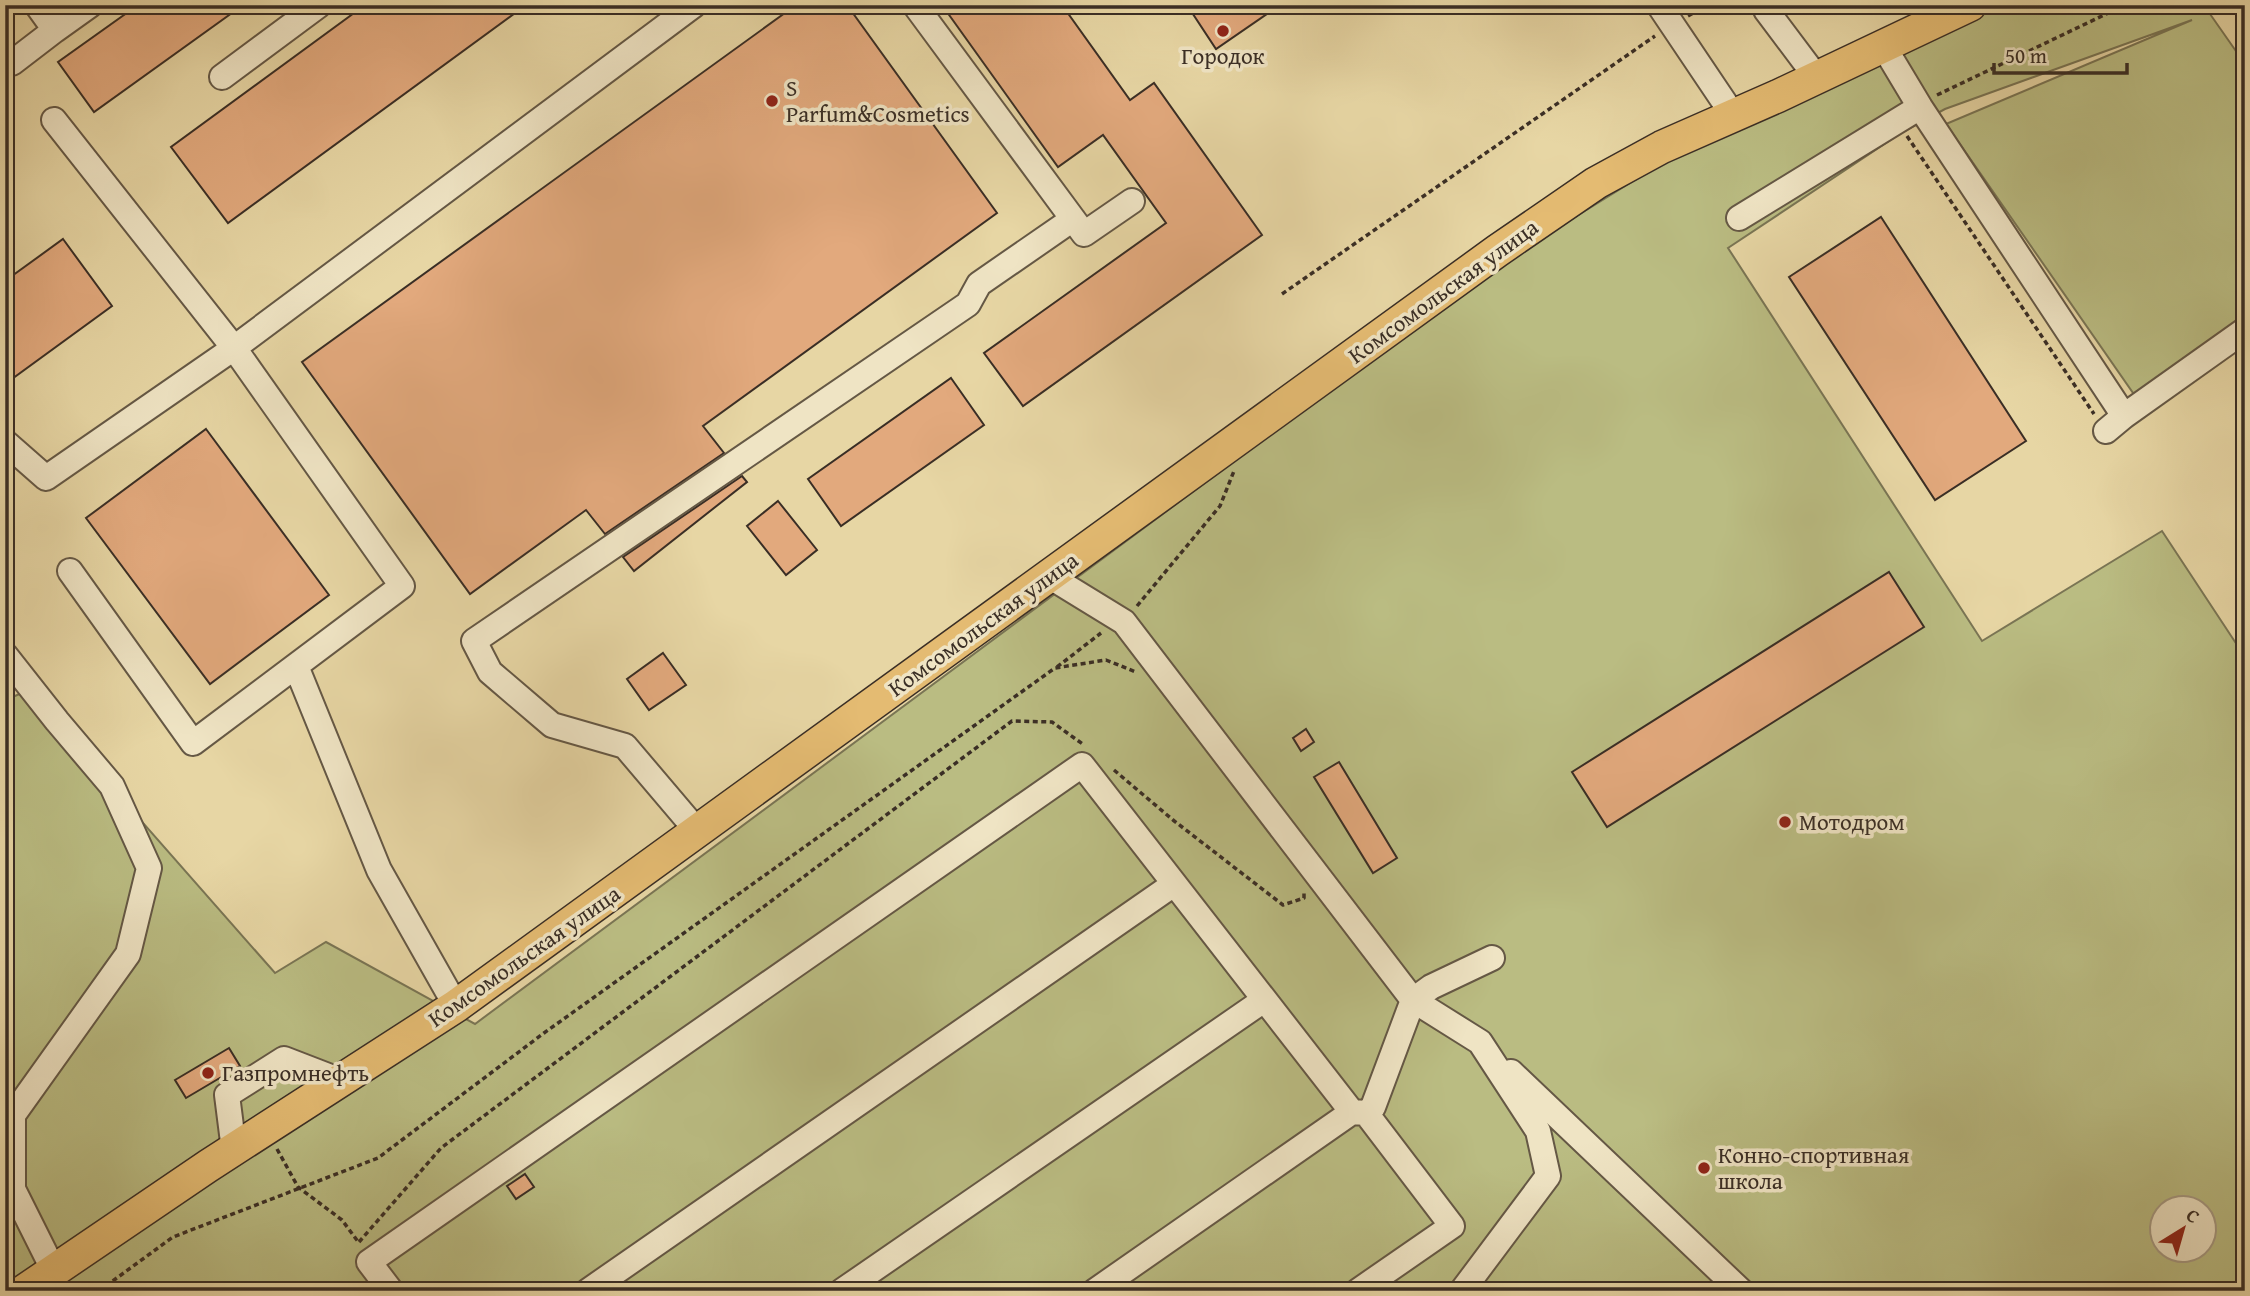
<svg xmlns="http://www.w3.org/2000/svg" width="2250" height="1296" font-family="'Gentium Book Plus',serif">
<style>
.green{fill:#babc82;stroke:#7a7554;stroke-width:2;fill-rule:evenodd}
.building{fill:#e2a97d;stroke:#3a2e25;stroke-width:2}
.lines{fill:none;stroke-linecap:round;stroke-linejoin:round}
.minor-casing{stroke:#655845;stroke-width:28}
.major-casing{stroke:#3a2e25;stroke-width:35}
.path{stroke:#3a2e25;stroke-width:3.5;stroke-dasharray:5 3.5;stroke-linecap:butt}
.minor{stroke:#efe4c4;stroke-width:24}
.major{stroke:#e4bb72;stroke-width:32}
.poi-dot{fill:#8f2418;stroke:#efe4c4;stroke-width:2.5}
.labels{text-anchor:middle;stroke-width:7;stroke-linejoin:round;paint-order:stroke}
.poi-label{font-size:23px;fill:#3a2e25;stroke:#efe4c4;text-anchor:start}
.street-label{font-size:23px;fill:#3a2e25;stroke:#efe4c4}
</style>
<rect width="100%" height="100%" fill="#e7d6a4"/>
<filter id="stains"><feTurbulence type="fractalNoise" baseFrequency=".00286" numOctaves="4"/><feColorMatrix values="0 0 0 0 .2 0 0 0 0 .09 0 0 0 0 .02 0 0 0 .5 -.17"/></filter>
<radialGradient id="worn" r=".72"><stop offset=".6" stop-color="#630" stop-opacity="0"/><stop offset="1" stop-color="#630" stop-opacity=".3"/></radialGradient>
<path class="green" d="M1980 5H2228L2210 14 2245 64V340L2147 413 1946 124 2192 20 1945 109 1901 133 1728 248 1982 641 2162 531 2245 657V1291H5V700L27 691 275 973 326 942 475 1024 1504 261 1706 136ZM2162 1208H2204V1250H2162Z"/>
<path class="building" d="M138 5H243L94 112 58 62Z
M365 5H526L228 223 171 147Z
M796 5H847L997 213 703 426 724 453 605 534 586 510 470 594 302 362Z
M942 5H1062L1130 100 1154 83 1262 235 1023 406 984 353 1166 223 1103 135 1058 167Z
M1187 5H1280L1216 49Z
M1881 217 2026 441 1935 500 1789 277Z
M63 239 112 306 5 384V281Z
M951 378 984 425 841 526 808 479Z
M206 429 329 595 210 684 86 518Z
M742 476 747 482 634 571 623 557Z
M778 501 817 550 786 575 747 526Z
M1889 572 1924 627 1607 827 1572 772Z
M663 653 686 685 649 710 627 679Z
M1306 729 1314 742 1301 751 1293 738Z
M1339 762 1397 858 1373 873 1314 777Z
M229 1048 240 1066 186 1098 175 1080Z
M525 1174 534 1187 516 1199 507 1186Z"/>
<g class="lines">
<defs>
<path id="minor" d="M37 5 55 30 90 5
M915 5 1084 234 1132 201
M1659 5 1733 115
M1774 5 1766 10 1817 78
M1884 47 1920 107 2124 416 2245 330
M5 63H12L55 30
M222 77 319 5
M54 120 234 348 402 586 193 743 70 571
M1739 218 1920 107
M2106 431 2124 416
M5 442 46 478 234 348 694 5
M1049 576 1124 622 1413 1000 1480 1042 1538 1131 1548 1176 1462 1291
M5 655 57 721 112 786 149 868 128 954 13 1115V1189L54 1271
M296 666 379 870 456 1006
M698 832 625 746 552 725 490 672 474 641 968 304 979 284 1073 219
M1511 1072 1741 1291
M234 1150 227 1095 284 1059 341 1081
M391 1291 369 1262 1082 765 1352 1112
M588 1291 1174 884
M842 1291 1264 1000
M1095 1291 1352 1112 1366 1113 1373 1107 1413 1000 1431 987 1492 958
M1358 1291 1452 1226 1366 1113"/>
<path id="major" d="M24 1291 208 1166 456 1006 1497 251 1596 183 1662 147 1778 96 1970 5"/>
</defs>
<use href="#minor" class="minor-casing"/>
<use href="#major" class="major-casing"/>
<path class="path" d="M1688 16 1708 5
M1937 95 2125 5
M1907 136 2094 414
M1282 294 1655 36
M1137 606 1220 506 1234 471
M1057 667 1101 633
M1114 770 1173 820 1283 905 1304 898V893
M277 1149 298 1187 342 1220 359 1243
M359 1242 441 1148 1012 721 1052 722 1084 745
M99 1291 173 1237 378 1158 544 1033 1055 668 1106 660 1136 672"/>
<use href="#minor" class="minor"/>
<use href="#major" class="major"/>
</g>
<g class="poi-dot">
<circle cx="1223" cy="31" r="7"/>
<circle cx="772" cy="101" r="7"/>
<circle cx="1785" cy="822" r="7"/>
<circle cx="208" cy="1073" r="7"/>
<circle cx="1704" cy="1168" r="7"/>
</g>
<g class="labels">
<g class="poi-label">
<text x="1223" y="64" text-anchor="middle">Городок</text>
<text x="786" y="96">S<tspan x="786" dy="26">Parfum&amp;Cosmetics</tspan></text>
<text x="1799" y="830">Мотодром</text>
<text x="222" y="1081">Газпромнефть</text>
<text x="1718" y="1163">Конно-спортивная<tspan x="1718" dy="26">школа</tspan></text>
</g>
<g class="street-label">
<text transform="translate(1443 291) rotate(-36)" y="8">Комсомольская улица</text>
<text transform="translate(983 624) rotate(-36)" y="8">Комсомольская улица</text>
<text transform="translate(524 956) rotate(-35)" y="8">Комсомольская улица</text>
</g>
</g>
<rect width="2250" height="1296" fill="none" stroke="#e7d6a4" stroke-width="28"/>
<rect x="7" y="7" width="2236" height="1282" fill="none" stroke="#3a2e25" stroke-width="3.5"/>
<rect x="14" y="14" width="2222" height="1268" fill="none" stroke="#3a2e25" stroke-width="2"/>
<g transform="translate(2183 1229) rotate(37)"><circle r="33" fill="#efe4c4" stroke="#a79b84" stroke-width="2"/>
<path d="M0-5L12 26L0 18L-12 26Z" fill="#8f2418"/>
<text y="-10" font-size="19" font-weight="bold" text-anchor="middle" fill="#3a2e25">С</text>
</g>
<path d="M1994 63v10h133v-10" fill="none" stroke="#3a2e25" stroke-width="3.5"/>
<text x="2005" y="63" font-size="21" fill="#3a2e25" stroke="#efe4c4" stroke-width="5" paint-order="stroke">50 m</text>
<rect width="100%" height="100%" filter="url(#stains)"/>
<rect width="100%" height="100%" fill="url(#worn)"/>
</svg>
